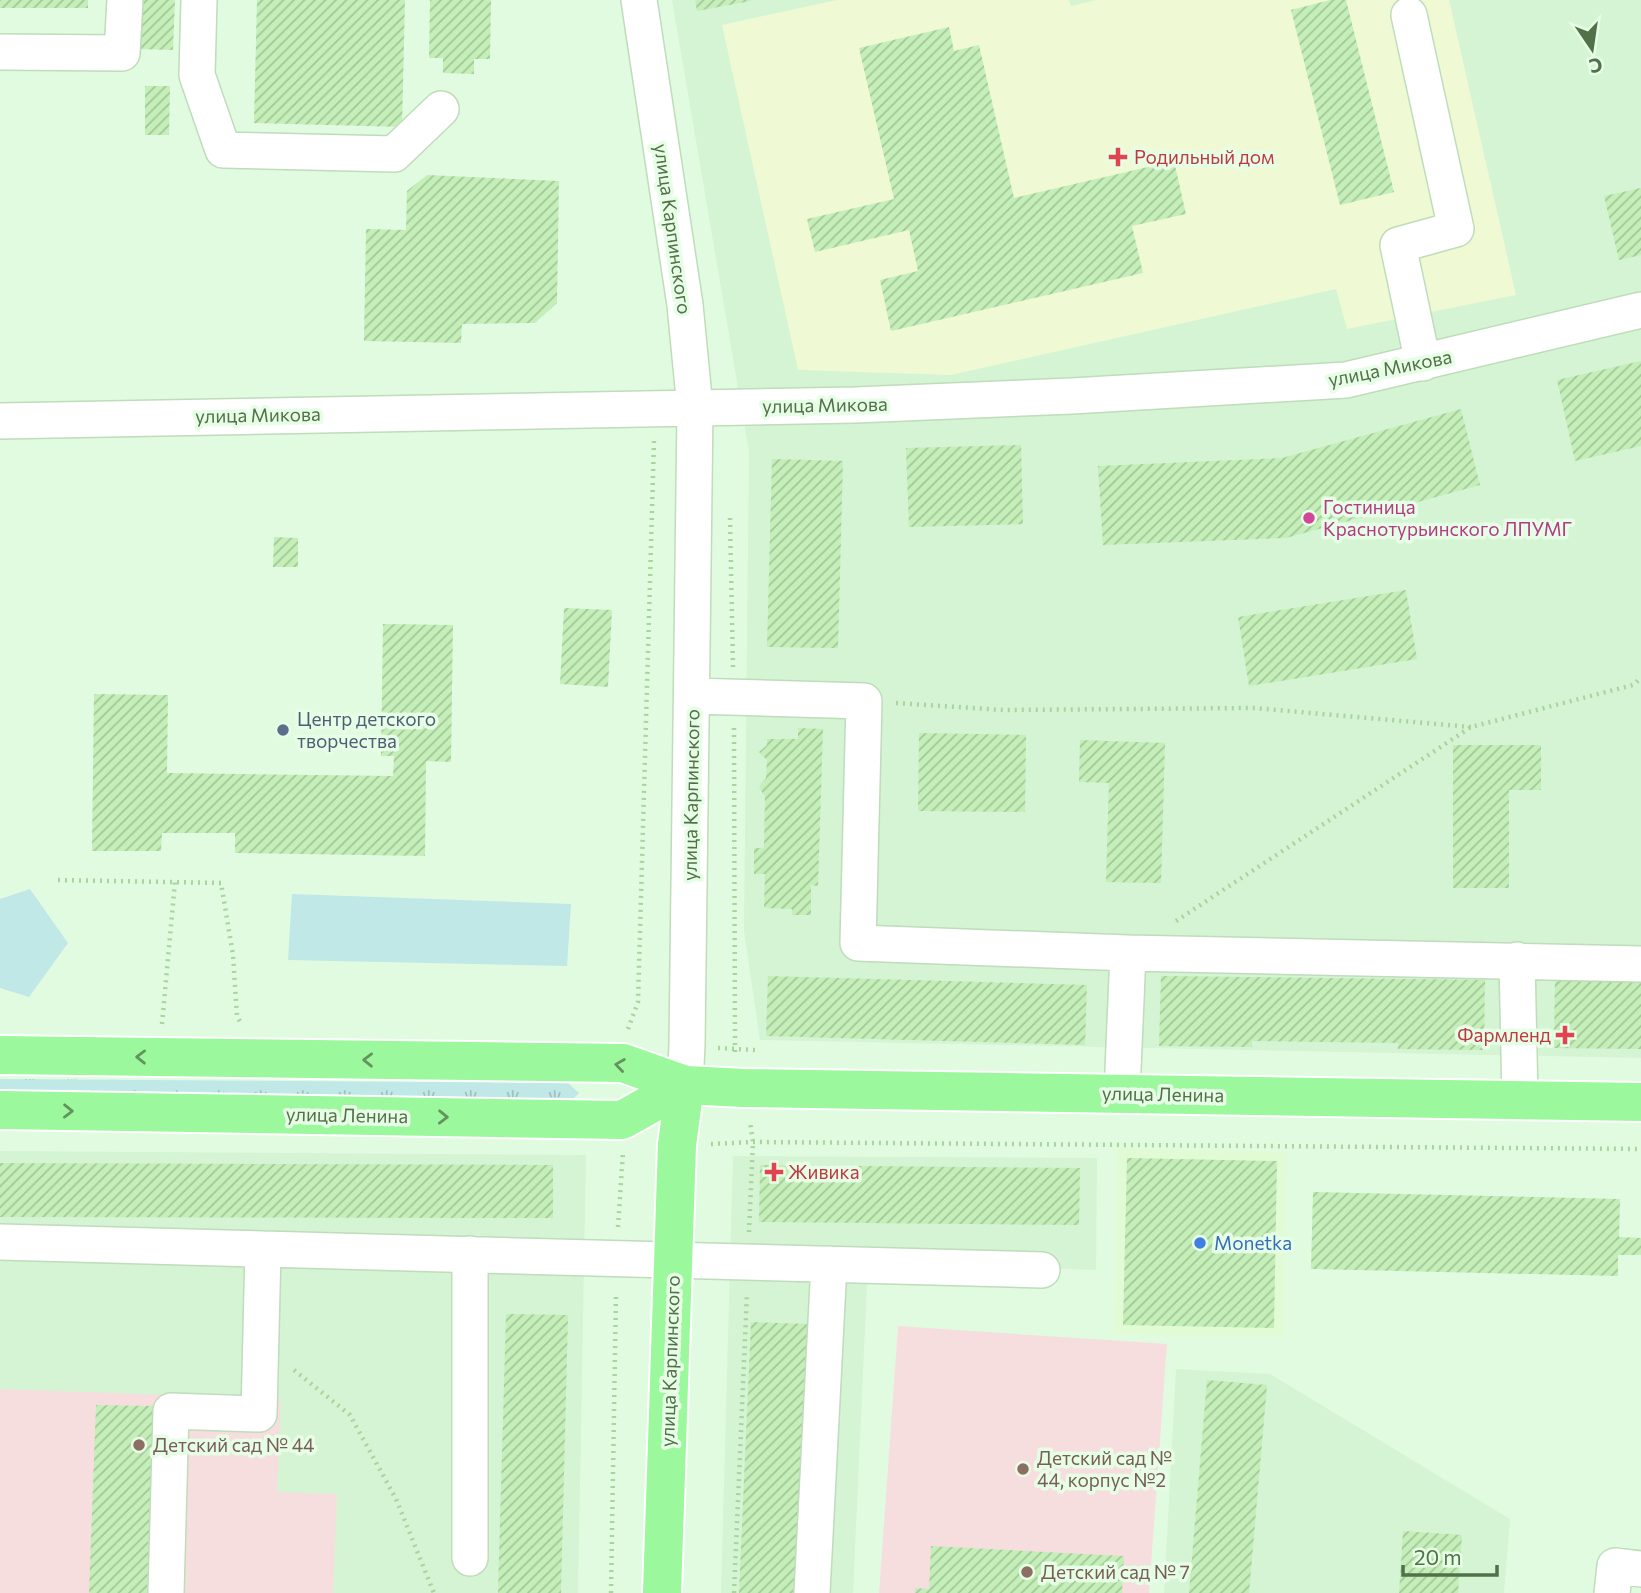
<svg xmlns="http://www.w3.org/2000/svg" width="1641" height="1593" font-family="Commissioner,sans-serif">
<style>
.residential{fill:#d4f4d3}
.commercial{fill:#e1fbd5}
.education{fill:#f7dede}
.medical{fill:#eff9d4}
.grass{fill:url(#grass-tufts)}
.green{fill:#c0e8e7}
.building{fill:url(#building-hatch)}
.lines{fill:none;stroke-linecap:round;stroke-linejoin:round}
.minor-casing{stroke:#bfdcbb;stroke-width:38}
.major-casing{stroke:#fff;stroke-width:42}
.path{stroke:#a9d49d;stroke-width:4.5;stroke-dasharray:2 5;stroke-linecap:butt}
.minor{stroke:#fff;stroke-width:35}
.major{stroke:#9bf89c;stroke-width:38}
.oneway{stroke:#65935e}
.health-dot{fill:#e0444e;stroke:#e7fee6;stroke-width:2.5}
.hotel-dot{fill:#d1479c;stroke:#e7fee6;stroke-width:2.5}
.service-dot{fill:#5c6f8a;stroke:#e7fee6;stroke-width:2.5}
.shop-dot{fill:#3f7fe0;stroke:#e7fee6;stroke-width:2.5}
.education-dot{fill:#8d6e63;stroke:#e7fee6;stroke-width:2.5}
.labels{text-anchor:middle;stroke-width:7;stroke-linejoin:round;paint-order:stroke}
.health-label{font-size:19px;fill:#be3a42;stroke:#e7fee6;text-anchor:start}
.street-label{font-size:19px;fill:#537149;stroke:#e7fee6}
.hotel-label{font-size:19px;fill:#b23c85;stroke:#e7fee6;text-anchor:start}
.service-label{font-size:19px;fill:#4e5e75;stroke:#e7fee6;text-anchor:start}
.shop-label{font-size:19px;fill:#366cbe;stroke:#e7fee6;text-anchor:start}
.education-label{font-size:19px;fill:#785e54;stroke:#e7fee6;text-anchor:start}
</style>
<defs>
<pattern id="grass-tufts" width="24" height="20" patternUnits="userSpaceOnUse" patternTransform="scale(1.75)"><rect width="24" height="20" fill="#c0e8e7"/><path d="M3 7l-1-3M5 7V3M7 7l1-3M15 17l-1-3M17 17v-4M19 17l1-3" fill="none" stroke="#9fc0bd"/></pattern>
<pattern id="building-hatch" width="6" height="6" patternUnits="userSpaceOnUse" patternTransform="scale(1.75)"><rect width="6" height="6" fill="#c5efb9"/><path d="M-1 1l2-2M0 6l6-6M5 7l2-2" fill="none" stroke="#a3c698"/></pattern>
</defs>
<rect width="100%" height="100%" fill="#e1fbe1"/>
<path class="residential" d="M672 0H1641V1058L760 1040 744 931 749 452Z
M0 1151 586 1155 578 1593H0Z
M733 1156 1097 1158 1096 1270 868 1262 853 1593H721Z
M1176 1369 1270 1374 1510 1519 1504 1593H1164Z"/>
<path class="commercial" d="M1117 1148 1287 1152 1283 1337 1114 1334Z"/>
<path class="education" d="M898 1326 1167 1344 1149 1593H879Z
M0 1389 281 1399 277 1492 337 1494 333 1593H0Z"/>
<path class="medical" d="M837 0H1069L1071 6 1096 0H1449L1516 295 1347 329 1336 289 951 375 798 370 722 25Z"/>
<path class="grass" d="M0 1079 568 1083 579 1093 572 1100 0 1095Z"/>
<path class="green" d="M30 889 68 943 29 997 0 988V899Z
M292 894 571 904 567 966 288 960Z"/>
<path class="building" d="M0 0H88V8H0Z
M137 0H175L173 50 136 49Z
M257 0H405L402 127 254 123Z
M430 0H491L490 59H474V74L443 73V58H429Z
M695 0H751V1L697 11Z
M1330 0H1346L1394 192 1340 205 1291 10Z
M949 27 954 51 979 45 1014 198 1174 161 1186 214 1132 226 1143 273 891 331 880 280 918 271 909 230 815 252 807 219 894 199 859 48Z
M145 86H170L169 135H145Z
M427 175 559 181 557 303 535 323 462 324 461 343 364 341 366 229 406 230 407 191Z
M1641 188V255L1619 260 1604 196Z
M1641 361V446L1575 461 1557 380Z
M1461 409 1480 485 1286 538 1103 545 1098 466 1282 458Z
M1021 445 1023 524 909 527 906 448Z
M772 459 843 461 838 648 767 647Z
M274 537 298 538V567H273Z
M1406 590 1417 659 1249 686 1238 617Z
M564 608 612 610 608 687 560 684Z
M383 624 453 625 451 762 426 761 425 856 235 853V833H162L161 851H92L94 694 168 695 167 773 393 776 394 756H381Z
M798 728 823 729 818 886 811 885V915H792V909L764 908 765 874H754V848H764L765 797 759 787 766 778 767 760 759 752 767 745V739H798Z
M919 733 1026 735 1025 812 918 811Z
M1080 740 1165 743 1161 883 1106 882 1109 783 1079 782Z
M1453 745H1541V790H1509V888H1453Z
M768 976 1087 985 1085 1045 766 1036Z
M1161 976 1485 980 1484 1050 1398 1049V1043L1252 1041V1047L1159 1046Z
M1555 978 1641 979V1049L1554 1048Z
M1127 1158 1277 1161 1274 1328 1123 1325Z
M0 1163 553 1165V1218L0 1217Z
M760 1165 1080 1168 1079 1225 759 1222Z
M1313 1192 1620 1199 1619 1237 1641 1238V1255H1618V1276L1311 1269Z
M506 1314 568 1315 561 1593H498Z
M751 1322 809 1324 797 1593H739Z
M1207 1380 1267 1385 1249 1593H1189Z
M96 1405 153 1406 147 1593H89Z
M1403 1531 1462 1535 1458 1593H1399Z
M931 1546 1124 1556 1122 1593H915V1588L929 1589Z"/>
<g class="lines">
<defs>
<path id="minor" d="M199 0 197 75 223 150 394 154 441 109
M639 0 685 305 695 408 687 1045 685 1085
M1409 15 1456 229 1398 245 1423 363
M0 52 122 53 125 0
M0 421 855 405 1072 396 1346 380 1641 310
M692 696 864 701 858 943 1128 953
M1517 960 1520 1099
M1122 1093 1128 953 1641 964
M0 1242 1042 1270
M470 1558V1254
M166 1593 171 1411 259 1414 263 1249
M812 1593 829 1264
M1612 1593 1615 1566 1641 1569"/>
<path id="major" d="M0 1055 623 1063 685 1085 744 1088 1641 1102
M0 1110 622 1120 685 1085
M662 1593 677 1145 685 1085"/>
</defs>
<use href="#minor" class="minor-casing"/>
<use href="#major" class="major-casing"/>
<path class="path" d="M730 518 733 667
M896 703 1003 710 1254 708 1471 727
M734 728 735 1052
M58 880 221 883 233 955 237 1016 242 1025
M1176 921 1471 727 1633 685 1641 678
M162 1024 175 882
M628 1029 638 1002 654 441
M718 1048 755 1050
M711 1144 753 1142 1641 1149
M618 1227 623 1152
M749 1232 753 1142 750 1122
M294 1370 350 1415 396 1499 434 1593
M611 1593 616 1292
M734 1593 747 1293"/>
<use href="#minor" class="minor"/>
<use href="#major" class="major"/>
</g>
<defs><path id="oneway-chevron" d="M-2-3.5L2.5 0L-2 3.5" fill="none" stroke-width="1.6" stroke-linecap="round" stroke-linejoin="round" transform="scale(1.75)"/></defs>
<g class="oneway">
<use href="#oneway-chevron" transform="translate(141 1057) rotate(-179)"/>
<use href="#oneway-chevron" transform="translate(368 1060) rotate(-179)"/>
<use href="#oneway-chevron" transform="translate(620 1065) rotate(-172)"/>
<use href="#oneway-chevron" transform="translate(68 1111) rotate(1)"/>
<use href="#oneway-chevron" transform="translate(443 1117) rotate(1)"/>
</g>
<g class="health-dot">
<path d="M1114.5 146.5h7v7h7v7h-7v7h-7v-7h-7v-7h7z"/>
<path d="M1561.5 1024.5h7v7h7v7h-7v7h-7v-7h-7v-7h7z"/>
<path d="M770.5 1161.5h7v7h7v7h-7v7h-7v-7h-7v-7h7z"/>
</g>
<circle class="hotel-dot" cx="1309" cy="518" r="7"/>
<circle class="service-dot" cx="283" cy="730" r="7"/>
<circle class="shop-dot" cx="1200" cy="1243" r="7"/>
<g class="education-dot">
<circle cx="139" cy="1445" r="7"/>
<circle cx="1023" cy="1469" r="7"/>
<circle cx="1027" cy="1572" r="7"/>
</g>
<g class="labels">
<g class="health-label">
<text x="1134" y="164">Родильный дом</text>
<text x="1551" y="1042" text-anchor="end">Фармленд</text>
<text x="788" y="1179">Живика</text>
</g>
<g class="street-label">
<text transform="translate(673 229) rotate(82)" y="7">улица Карпинского</text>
<text transform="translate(1390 368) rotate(-11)" y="7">улица Микова</text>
<text transform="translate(825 405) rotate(-1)" y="7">улица Микова</text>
<text transform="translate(258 415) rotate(-1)" y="7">улица Микова</text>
<text transform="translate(691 795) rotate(-89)" y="7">улица Карпинского</text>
<text transform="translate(1163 1094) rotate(1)" y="7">улица Ленина</text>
<text transform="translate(347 1115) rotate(1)" y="7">улица Ленина</text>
<text transform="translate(670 1361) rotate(-88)" y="7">улица Карпинского</text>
</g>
<g class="hotel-label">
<text x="1323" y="514">Гостиница<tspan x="1323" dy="22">Краснотурьинского ЛПУМГ</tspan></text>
</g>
<g class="service-label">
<text x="297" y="726">Центр детского<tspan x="297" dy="22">творчества</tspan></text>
</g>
<g class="shop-label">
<text x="1214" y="1250">Monetka</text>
</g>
<g class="education-label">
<text x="153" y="1452">Детский сад № 44</text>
<text x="1037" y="1465">Детский сад №<tspan x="1037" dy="22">44, корпус №2</tspan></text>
<text x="1041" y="1579">Детский сад № 7</text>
</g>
</g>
<g transform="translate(1592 49) rotate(167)" stroke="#e7fee6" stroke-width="5" paint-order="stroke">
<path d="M0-5L12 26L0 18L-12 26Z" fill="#537149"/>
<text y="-10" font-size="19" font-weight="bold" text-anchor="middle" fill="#537149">С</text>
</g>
<path d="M1403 1565v10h94v-10" fill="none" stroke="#537149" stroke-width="3.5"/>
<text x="1414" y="1565" font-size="21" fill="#537149" stroke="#e7fee6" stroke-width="5" paint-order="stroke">20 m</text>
</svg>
